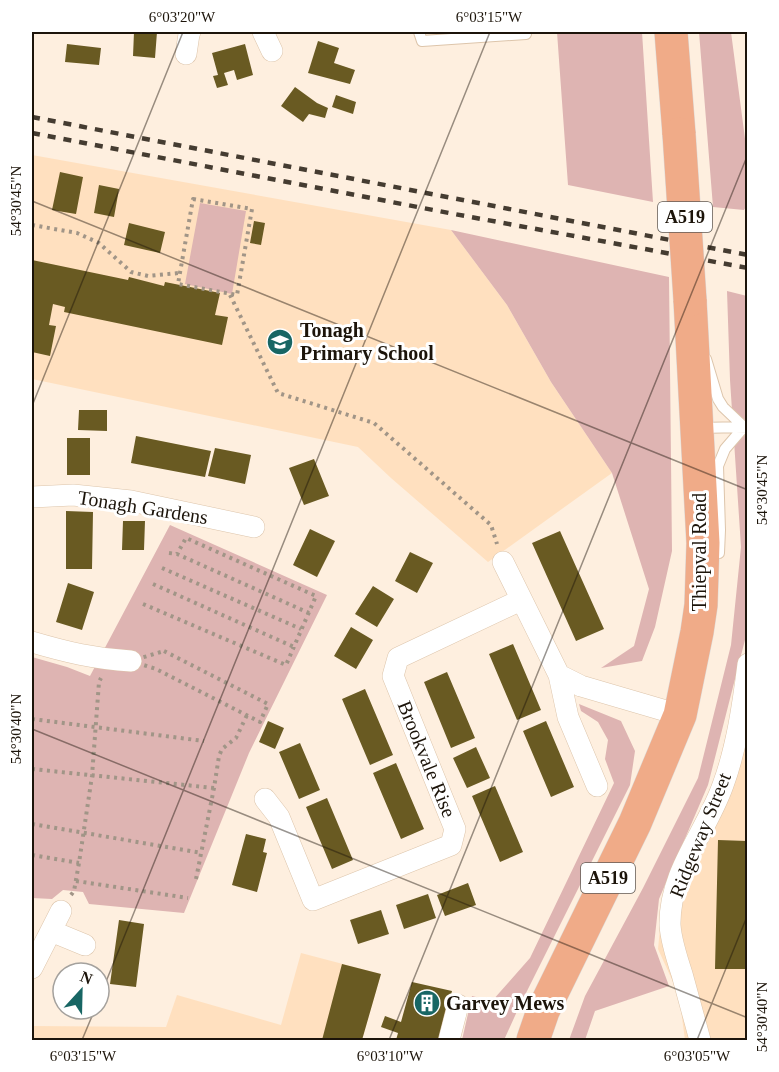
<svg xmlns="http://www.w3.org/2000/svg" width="779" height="1072" font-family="'Times New Roman',serif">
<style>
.built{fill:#ffe0bf}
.green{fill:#deb4b2}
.building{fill:#695a22}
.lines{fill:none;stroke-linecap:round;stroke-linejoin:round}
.lane-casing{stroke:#ddc5ab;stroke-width:12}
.street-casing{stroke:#ddc5ab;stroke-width:22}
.primary-casing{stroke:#dbd9d8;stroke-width:34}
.path{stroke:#a19587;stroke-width:4;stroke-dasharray:3 4.5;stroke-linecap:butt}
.lane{stroke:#fff;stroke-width:10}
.street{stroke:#fff;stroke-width:21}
.primary{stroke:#f0ab88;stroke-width:33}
.rail{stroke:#453c31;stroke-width:4.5;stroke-dasharray:8 8;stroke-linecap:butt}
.primary-bridge-casing{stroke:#dbd9d8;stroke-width:34;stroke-linecap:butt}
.primary-bridge{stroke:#f0ab88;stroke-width:33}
.ticks{fill:none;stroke:#1c140a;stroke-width:1.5;stroke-opacity:0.45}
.labels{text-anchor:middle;stroke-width:6;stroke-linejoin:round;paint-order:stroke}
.shield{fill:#fff;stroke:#605a54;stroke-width:1.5}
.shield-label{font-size:18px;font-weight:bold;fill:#1c140a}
.poi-label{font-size:20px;font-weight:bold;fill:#1c140a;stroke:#fff;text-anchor:start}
.street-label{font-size:20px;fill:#1c140a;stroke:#fff}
.neatline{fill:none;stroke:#1c140a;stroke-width:2}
.ticks-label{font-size:15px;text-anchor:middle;fill:#1c140a}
</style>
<rect width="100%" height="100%" fill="#feefdf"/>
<path class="built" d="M32 155 451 230 507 305 551 382 612 473 488 562 391 478 358 447 32 379Z
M747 650V1040H685L679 995 658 949 663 898 712 791Z
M301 953 381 974 362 1040H32V1026L166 1027 177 995 281 1025Z"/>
<path class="green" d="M557 32H642L653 202 568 185Z
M699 32H731L747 154V205L744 210 713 207Z
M200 203 246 211 232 294 185 284Z
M451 230 669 277 672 551 655 627 642 661 601 668 634 646 649 589 612 473 551 382 507 305Z
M727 291 747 296V632L708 785 659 899 654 945 669 986 595 1011 585 1040H569L585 996 643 888 698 778 731 645 741 547 730 380Z
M170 525 327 595 249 753 184 913 89 904 83 892 63 890 52 899 32 898V657L67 667 90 676Z
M579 704 621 721 635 751 630 785 519 1007 504 1040H462L472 996 492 1001 530 958 614 783 605 759 608 740 598 722 581 711Z"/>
<path class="building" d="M134 32H157L155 58 133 56Z
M318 41 339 48 334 63 355 70 350 84 308 73Z
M67 44 101 48 99 65 65 62Z
M245 44 253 75 237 80 234 70 224 73 228 85 217 88 213 76 218 75 212 53Z
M295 87 317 103 328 108 325 118 309 114 303 122 281 106Z
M336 95 356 102 353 114 332 107Z
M60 172 83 177 76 214 52 210Z
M99 185 119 189 114 217 94 213Z
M254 221 265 223 261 245 250 243Z
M129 223 165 232 160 253 124 245Z
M32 260 128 280 129 277 164 286 165 282 220 293 215 315 228 317 222 345 64 312 65 307 53 304 49 325 56 326 50 356 32 352Z
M79 410H107V431L78 430Z
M136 436 211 451 205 477 131 463Z
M67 438H90V475H67Z
M215 448 251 455 245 484 208 476Z
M314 459 329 496 304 505 289 468Z
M66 511 93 512 92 569H66Z
M123 521H145L144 550H122Z
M310 529 335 541 317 577 293 565Z
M560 531 604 629 576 641 532 543Z
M410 552 433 563 417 593 395 581Z
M68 583 94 592 82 630 56 622Z
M373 586 394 599 377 627 355 614Z
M351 627 373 640 356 669 334 656Z
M513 644 541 710 517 720 489 654Z
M447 672 475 738 451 748 424 682Z
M365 689 393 755 370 765 342 699Z
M268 721 284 728 275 749 259 742Z
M546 721 574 787 551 797 523 731Z
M300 743 320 790 299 799 279 752Z
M476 747 490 778 467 788 453 758Z
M396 763 424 829 401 839 373 773Z
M495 786 523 852 500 862 472 796Z
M327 798 353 860 332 869 306 807Z
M246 834 266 839 263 852 267 853 257 892 232 885Z
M718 840 747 841V969H715Z
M468 883 476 905 445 916 437 895Z
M428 894 436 918 404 929 396 905Z
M381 910 389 934 358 944 350 920Z
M119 920 144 924 136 987 110 984Z
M342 964 381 974 362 1040H322Z
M412 982 452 991 439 1040H396L398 1033 381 1027 385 1016 401 1022Z"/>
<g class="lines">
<defs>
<path id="lane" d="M419 32 422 41 526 34 525 32
M706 359 718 399 723 407 744 427
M699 428 747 427
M719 553 720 530 718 466 725 449 744 427"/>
<path id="street" d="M263 32 272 51
M186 54 189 34 190 32
M32 497 73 495 131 501 254 527
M503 562 559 675 581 686 680 715
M32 642C66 652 95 659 131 661
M559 675 568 717 597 786
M265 799 279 817 313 900 451 845 455 829 393 676 398 658 521 600
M51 931 85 945
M32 968 61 911
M449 1040 458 1005
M700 1040C694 1018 688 996 682 974 677 959 671 941 670 925 669 872 706 833 723 785 737 747 743 704 748 664"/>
<path id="primary" d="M671 32 679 134
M533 1040 543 1011 635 823 680 715 697 632 701 605 703 543 690 300"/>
</defs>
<use href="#lane" class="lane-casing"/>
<use href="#street" class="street-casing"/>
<use href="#primary" class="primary-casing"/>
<path class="path" d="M193 199 252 209 237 295 178 284Z
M32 225 77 233 99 243 131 272 148 276 179 273
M230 295 278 393 374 423 491 525 497 544
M169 553 177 554 309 613
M162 568 301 629
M153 584 294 647
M143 604 286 665 316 596 186 538 177 554
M164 651 268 704 260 722 156 669 131 661Z
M32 719 204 741
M32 769 214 788
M32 824 202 853
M32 855 79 863
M196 879 214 788 219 756 222 749 236 738 247 715
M76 881 188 898
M71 895 74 891 79 863 92 776 99 682 101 678"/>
<use href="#lane" class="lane"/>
<use href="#street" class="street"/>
<use href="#primary" class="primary"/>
<path class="rail" d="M32 117 748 255
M32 133 449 213 748 268"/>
<defs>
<path id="primary-bridge" d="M679 134 690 300"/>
</defs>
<use href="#primary-bridge" class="primary-bridge-casing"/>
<use href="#primary-bridge" class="primary-bridge"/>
</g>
<path class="ticks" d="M32 201 748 490M32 406 183 32M32 729 748 1018M99 999 490 32M82 1040 95 1009M389 1040 748 154M697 1040 748 914"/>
<defs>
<symbol id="school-disc" viewBox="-11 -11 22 22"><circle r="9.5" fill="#186664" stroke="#fff"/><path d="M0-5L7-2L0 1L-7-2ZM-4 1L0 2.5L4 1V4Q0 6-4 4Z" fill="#fff"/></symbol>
<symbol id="building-disc" viewBox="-11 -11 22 22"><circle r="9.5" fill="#186664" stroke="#fff"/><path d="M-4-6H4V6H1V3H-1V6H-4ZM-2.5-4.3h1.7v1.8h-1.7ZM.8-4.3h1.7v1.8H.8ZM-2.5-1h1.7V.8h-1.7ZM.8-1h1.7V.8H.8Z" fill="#fff"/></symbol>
</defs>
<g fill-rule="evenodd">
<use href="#school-disc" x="265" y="327" width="30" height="30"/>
<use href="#building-disc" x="412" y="988" width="30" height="30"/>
</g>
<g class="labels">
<g class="shield">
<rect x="658" y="202" width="54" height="30" rx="4.5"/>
<rect x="581" y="863" width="54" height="30" rx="4.5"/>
</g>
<g class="shield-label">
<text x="685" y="223">A519</text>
<text x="608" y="884">A519</text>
</g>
<g class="poi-label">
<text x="300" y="337">Tonagh<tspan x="300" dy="23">Primary School</tspan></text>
<text x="446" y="1010">Garvey Mews</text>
</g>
<g class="street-label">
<text transform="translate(143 507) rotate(9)" y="7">Tonagh Gardens</text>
<text transform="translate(699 552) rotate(-90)" y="7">Thiepval Road</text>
<text transform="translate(427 759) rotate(68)" y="7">Brookvale Rise</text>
<text transform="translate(700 835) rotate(-68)" y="7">Ridgeway Street</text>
</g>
</g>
<rect width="779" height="1072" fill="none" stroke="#ffffff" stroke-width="66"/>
<g transform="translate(81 991) rotate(22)"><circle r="28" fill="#ffffff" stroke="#a4a19d" stroke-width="1.5"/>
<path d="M0-4.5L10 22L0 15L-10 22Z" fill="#186664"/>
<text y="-9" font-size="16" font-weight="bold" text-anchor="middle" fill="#1c140a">N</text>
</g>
<rect x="33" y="33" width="713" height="1006" class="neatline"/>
<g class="ticks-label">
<text x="182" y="22">6°03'20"W</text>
<text x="489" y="22">6°03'15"W</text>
<text transform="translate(16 201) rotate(-90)" y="5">54°30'45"N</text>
<text transform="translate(762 490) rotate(-90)" y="5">54°30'45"N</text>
<text transform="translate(16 729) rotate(-90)" y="5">54°30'40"N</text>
<text transform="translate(762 1017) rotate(-90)" y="5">54°30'40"N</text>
<text x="83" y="1061">6°03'15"W</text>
<text x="390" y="1061">6°03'10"W</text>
<text x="697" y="1061">6°03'05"W</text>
</g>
</svg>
